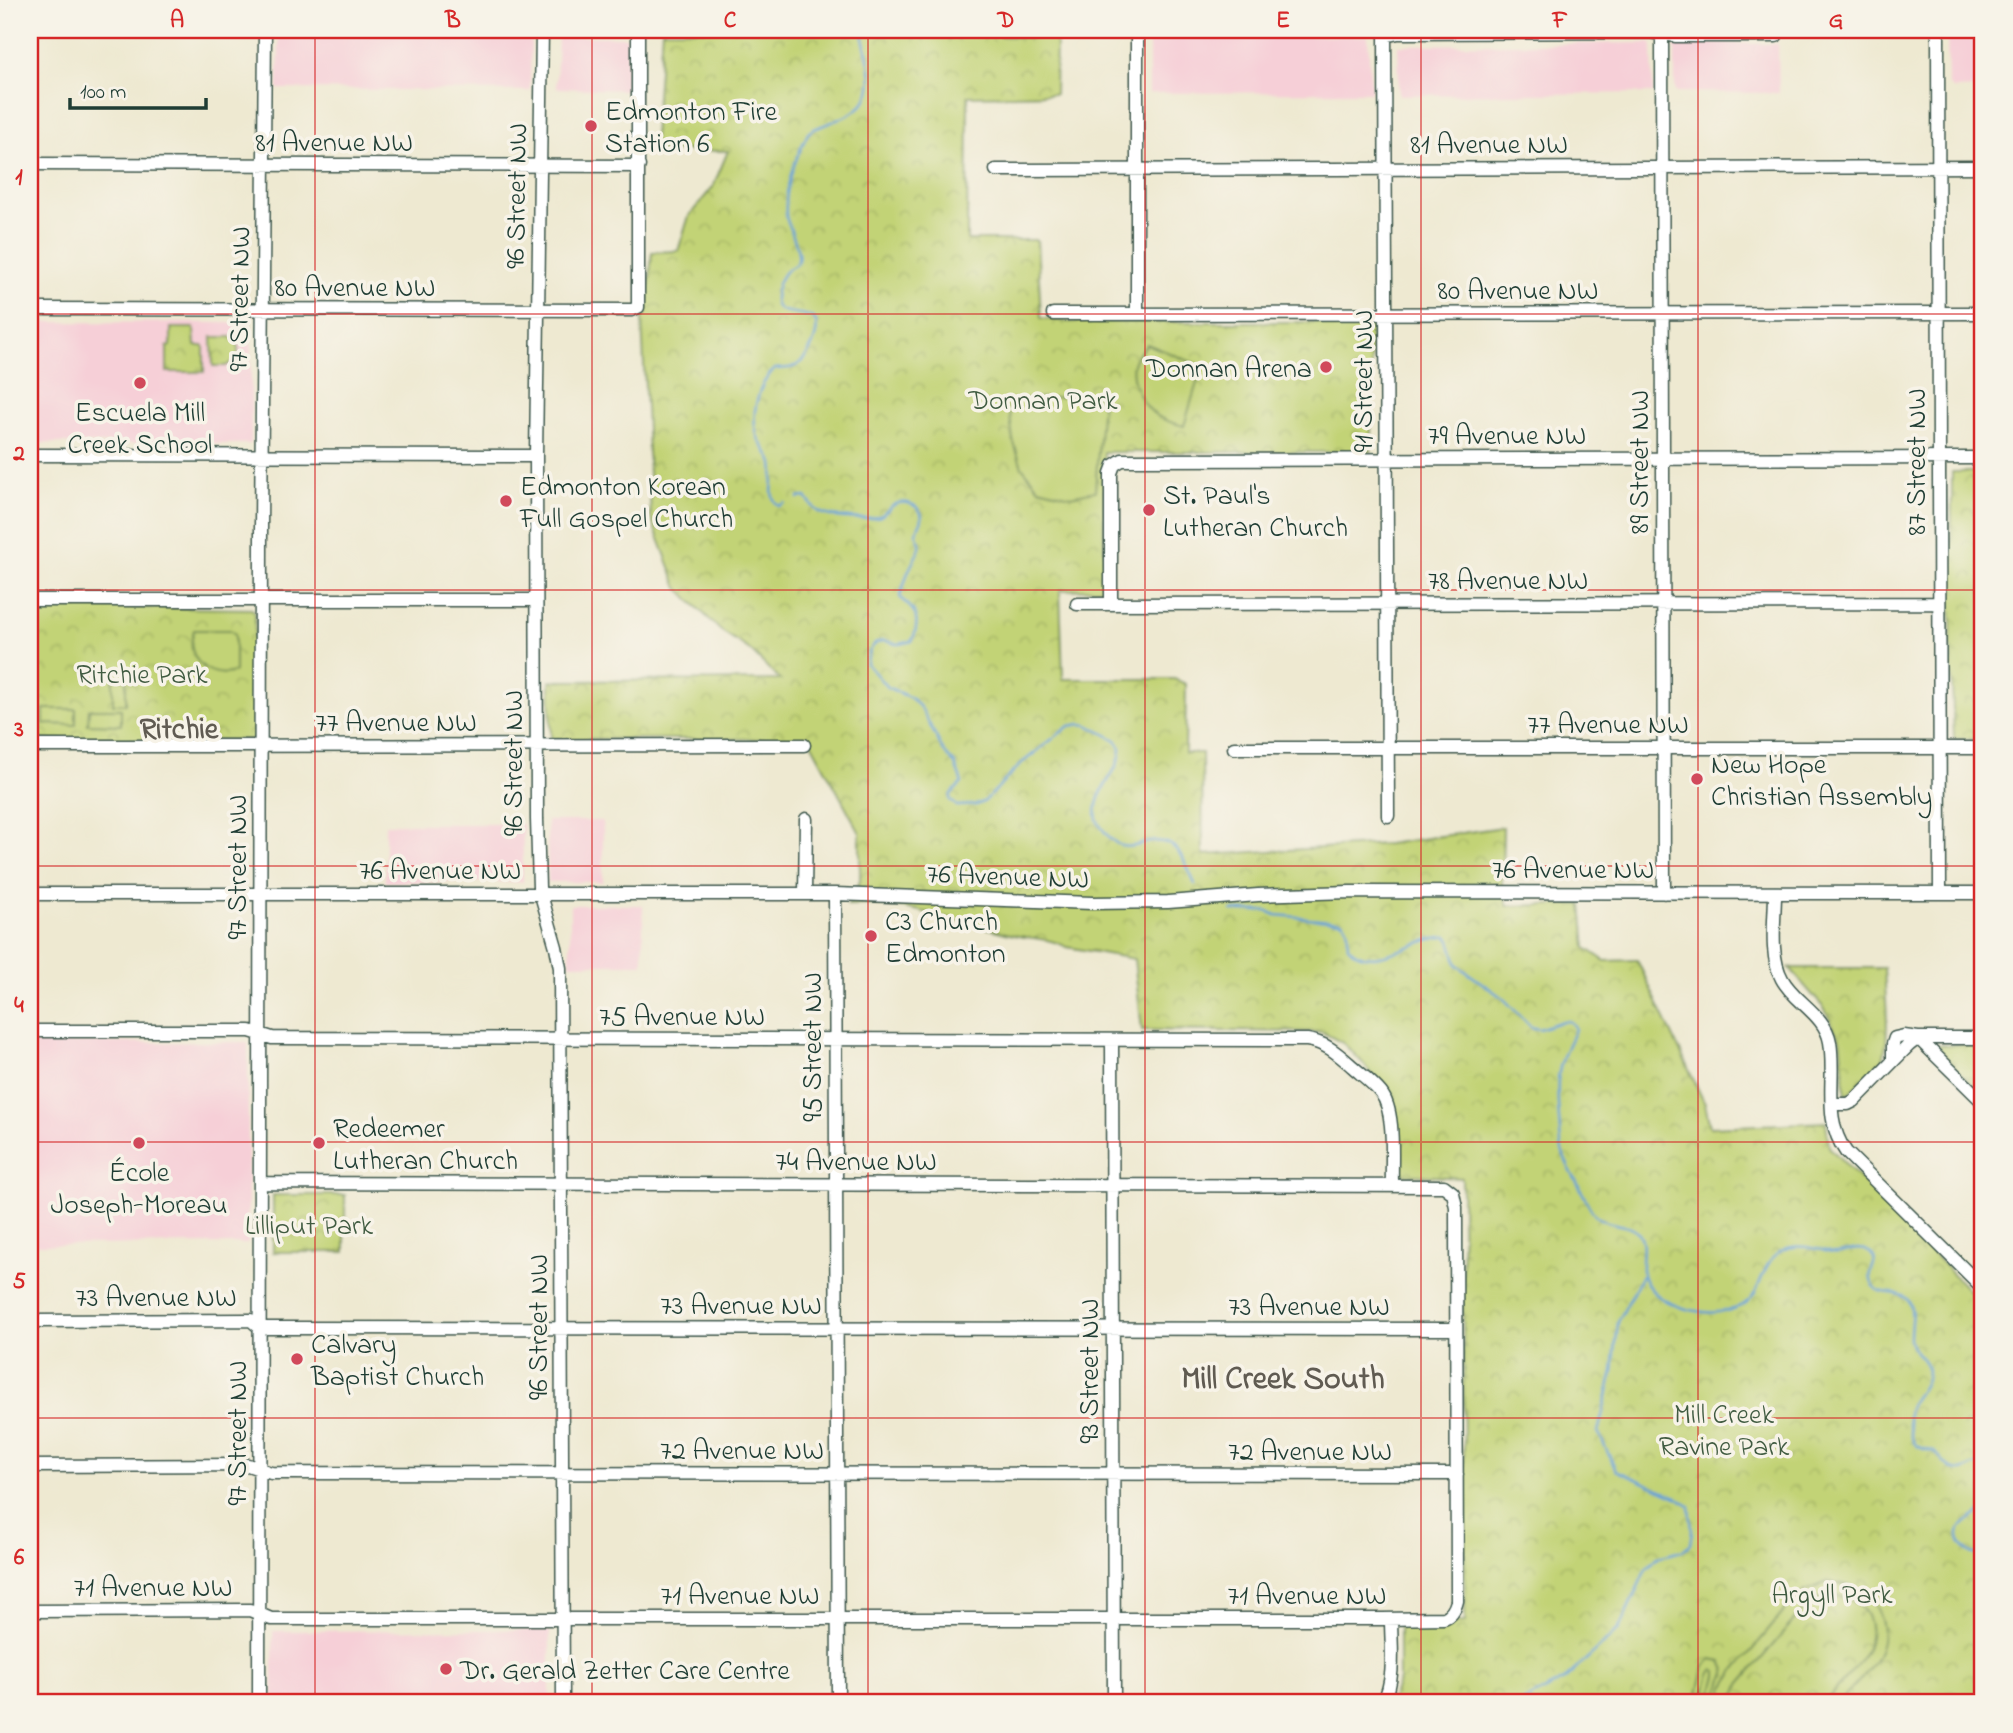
<svg xmlns="http://www.w3.org/2000/svg" width="2013" height="1733" font-family="'Indie Flower',sans-serif">
<style>
.built{fill:#f6cfd7}
.park{fill:url(#park-crowns);stroke:#708855;stroke-width:2}
.pitch{fill:#c2d376;stroke:#708855;stroke-width:2}
.lines{fill:none;stroke-linecap:round;stroke-linejoin:round}
.stream{stroke:#66a1d6;stroke-width:2.5}
.minor-casing{stroke:#3e574c;stroke-width:15}
.minor{stroke:#fff;stroke-width:12}
.grid{fill:none;stroke:#d62828;stroke-width:2;stroke-opacity:0.55}
.poi-dot{fill:#d1495b;stroke:#f7f3e8;stroke-width:2.5}
.labels{text-anchor:middle;stroke-width:7;stroke-linejoin:round;paint-order:stroke}
.poi-label{font-size:28px;fill:#1f3d34;stroke:#f7f3e8;text-anchor:start}
.street-label{font-size:28px;fill:#1f3d34;stroke:#f7f3e8}
.park-label{font-size:28px;fill:#405b41;stroke:#f7f3e8}
.neighbourhood-label{font-size:30px;font-weight:bold;fill:#605b52;stroke:#f7f3e8}
.quarter-label{font-size:32px;font-weight:bold;fill:#605b52;stroke:#f7f3e8}
.neatline{fill:none;stroke:#d62828;stroke-width:2.5}
.grid-label{font-size:23px;text-anchor:middle;font-weight:bold;fill:#d62828}
</style>
<defs>
<pattern id="park-crowns" width="20" height="18" patternUnits="userSpaceOnUse" patternTransform="scale(1.75)"><rect width="20" height="18" fill="#c2d376"/><path d="M2 6a3 3 0 1 1 6 0M12 15a3 3 0 1 1 6 0" fill="none" stroke="#a6b667"/></pattern>
</defs>
<rect width="100%" height="100%" fill="#f7f3e8"/>
<filter id="ink" filterUnits="userSpaceOnUse"><feTurbulence type="fractalNoise" baseFrequency=".0143" numOctaves="2"/><feDisplacementMap in="SourceGraphic" scale="14" xChannelSelector="R" yChannelSelector="G"/><feConvolveMatrix kernelMatrix="1 2 1 2 8 2 1 2 1" color-interpolation-filters="sRGB"/></filter>
<filter id="wash" filterUnits="userSpaceOnUse"><feTurbulence type="fractalNoise" baseFrequency=".00686" numOctaves="4" result="noise"/><feDisplacementMap in="SourceGraphic" scale="28" xChannelSelector="R" yChannelSelector="G"/><feGaussianBlur stdDeviation="1.57" result="paint"/><feColorMatrix in="noise" values="0 0 0 0 0 0 0 0 0 0 0 0 0 0 0 0 0 1.4 0 .05"/><feComposite in="paint" operator="in"/></filter>
<g filter="url(#wash)">
<rect width="100%" height="100%" fill="#eee9d1"/>
<path class="built" d="M1949 30H1983V88L1952 89 1948 84 1947 31Z
M279 31 522 32 531 41 530 91 278 89Z
M558 36 627 37V90L556 88Z
M1368 36 1371 92 1149 93V37Z
M1651 43 1652 46 1653 93 1399 95 1398 45Z
M1679 43 1778 44 1779 93 1675 92V47Z
M30 322 251 323V444L30 443Z
M547 821H603V882H548Z
M385 824H523V882H385Z
M570 905H643V964H570Z
M248 1042V1244L30 1245V1043Z
M550 1630V1703H273V1631Z"/>
<path class="park" d="M662 30H998L999 36 1056 38 1055 94 968 96 967 240H1037L1041 318 1068 322H1371V452H1104V589L1060 590 1063 679H1174L1186 684 1185 753H1202L1203 855 1387 844 1503 827 1502 884 1507 906 1582 904 1586 948 1605 961 1637 960 1705 1104 1710 1127 1826 1122 1829 1147 1983 1305V1703H1390L1399 1680V1625L1465 1622 1462 1178 1397 1174 1395 1105 1361 1061 1343 1043 1322 1032 1142 1030 1134 959 1067 947C1051 938 1032 939 1014 935 960 922 904 901 848 905L860 881V833L809 739H551L550 681 780 680 750 650 720 630 678 588 651 518 642 320 647 311 652 252 678 251 689 216 713 187 728 151 653 150Z
M171 328H194L195 346H204V372H167V347L171 346Z
M212 337H238V358L226 366H213Z
M1952 472H1983V739H1954L1951 651Z
M30 606 252 609 255 613 254 737 251 740H30Z
M1789 968H1884C1885 993 1891 1039 1882 1062L1846 1096 1840 1040 1824 1008Z
M1983 1044V1096L1935 1047V1045Z
M273 1195H345V1252H273Z"/>
<path class="pitch" d="M1147 344 1202 366 1184 426C1157 420 1145 411 1135 385 1132 376 1131 365 1136 357 1139 353 1144 348 1147 344Z
M1097 395 1102 401 1095 491 1071 496 1039 488 1022 467 1013 440 1008 400Z
M194 630H230L235 634V672C207 680 184 657 194 630Z
M113 679H126V704H113Z
M44 709H76V725L44 724Z
M89 709H121V725L88 724Z
M1825 1583C1866 1580 1896 1617 1877 1656 1869 1673 1852 1688 1839 1703H1824C1837 1687 1864 1662 1869 1642 1879 1602 1833 1582 1805 1607L1740 1684 1733 1703H1721L1725 1686 1733 1673 1792 1602 1803 1592Z
M1711 1659 1722 1661 1726 1670 1715 1703H1709L1717 1676V1671L1714 1669 1710 1674 1702 1703H1696L1704 1667Z"/>
<g class="lines">
<path class="stream" d="M798 498 806 497C810 503 814 510 821 513 832 518 869 521 880 516 885 514 888 509 892 506 902 499 921 503 922 518 922 522 917 528 916 533L920 543V548L908 572 900 597C903 601 906 603 909 606 920 615 917 629 912 641 908 642 904 643 900 644 894 645 889 640 883 641 871 642 868 654 867 664L887 687 911 698 921 708 944 752 955 764 962 783 951 794 950 800 957 806 976 805 985 801 1022 763 1069 726 1081 724 1088 725 1116 740 1121 748C1121 773 1091 792 1097 819 1099 826 1104 831 1109 837 1130 860 1147 833 1169 844 1182 850 1189 872 1195 884
M785 503 779 506C766 495 776 479 773 464 771 455 763 448 759 440 749 419 757 384 775 369 781 368 787 369 793 367 808 362 822 331 814 318 803 312 783 314 778 308 771 300 778 281 784 273 787 268 794 267 797 263 803 253 788 227 786 216 784 186 795 160 808 133L812 130C825 124 841 120 853 112 883 95 867 56 861 30
M1232 911H1266L1276 915 1341 921C1351 926 1347 936 1348 946 1373 976 1417 934 1449 937L1457 964 1461 968 1503 998 1531 1027 1539 1029 1563 1021C1569 1020 1573 1022 1575 1028L1574 1032C1556 1067 1556 1081 1559 1119 1560 1129 1560 1140 1562 1150 1565 1163 1574 1176 1580 1188 1585 1197 1589 1209 1596 1216 1608 1227 1629 1222 1639 1234 1646 1242 1641 1260 1642 1270 1646 1301 1692 1315 1719 1312 1771 1307 1751 1268 1783 1250 1796 1243 1815 1248 1829 1252 1833 1253 1834 1254 1839 1253 1849 1251 1865 1244 1873 1256 1879 1264 1865 1272 1873 1285 1880 1297 1896 1289 1906 1298 1916 1307 1909 1327 1910 1339 1911 1351 1922 1355 1926 1365 1931 1384 1915 1393 1909 1408 1907 1415 1908 1423 1910 1429 1911 1434 1912 1440 1915 1444 1920 1450 1928 1449 1934 1452 1943 1458 1947 1470 1959 1471 1968 1471 1972 1464 1983 1464
M1983 1511C1976 1516 1964 1521 1960 1529 1955 1544 1970 1557 1983 1554
M1521 1703 1564 1680 1619 1629 1646 1569 1658 1557 1682 1551 1690 1544 1692 1532 1690 1506 1677 1497 1616 1470 1598 1432 1613 1372 1618 1322 1643 1273"/>
</g>
</g>
<g filter="url(#ink)">
<g class="lines">
<defs>
<path id="minor" d="M542 30 536 456 537 819 539 888 556 947 560 968 563 1703
M1137 30V314
M1385 30 1388 816
M1662 30 1664 893
M1938 30 1940 893
M1385 36 1398 33 1649 32 1676 36H1776L1778 30
M30 164 639 166
M996 170 1983 167
M30 309 632 310 638 307V30
M1053 314 1983 313
M30 455 536 456
M30 600H536
M1077 604 1939 603
M1111 604V473L1114 465 1122 460 1983 458
M30 746 804 745
M1234 748H1983
M30 894H835L1092 903 1168 902 1258 895 1350 892 1983 893
M805 894 806 819
M835 894 838 1703
M1775 894C1775 919 1769 956 1782 979 1794 1002 1825 1014 1830 1042 1836 1079 1822 1119 1846 1152L1983 1288
M30 1031H250L272 1038 1307 1040C1327 1043 1338 1054 1353 1067 1362 1075 1373 1083 1381 1093 1396 1112 1391 1160 1392 1184
M1112 1040 1114 1703
M1893 1061V1044L1895 1038 1904 1036 1918 1038 1983 1102
M1832 1104H1848L1854 1101 1909 1045 1918 1038H1983
M30 1321 251 1320 260 1328H272L1456 1329
M30 1466 248 1465 271 1473 1457 1474
M30 1611 250 1610 271 1619H1383L1444 1618C1452 1615 1455 1609 1457 1601L1456 1207 1453 1193 1444 1186 261 1183
M259 1703 261 529 265 30
M1383 1703C1396 1678 1391 1646 1391 1619"/>
</defs>
<use href="#minor" class="minor-casing"/>
<use href="#minor" class="minor"/>
</g>
</g>
<path class="grid" d="M315 30V1703M592 30V1703M868 30V1703M1145 30V1703M1421 30V1703M1698 30V1703M30 314H1983M30 590H1983M30 866H1983M30 1142H1983M30 1418H1983"/>
<g class="poi-dot">
<circle cx="591" cy="126" r="7"/>
<circle cx="1326" cy="367" r="7"/>
<circle cx="140" cy="383" r="7"/>
<circle cx="506" cy="501" r="7"/>
<circle cx="1149" cy="510" r="7"/>
<circle cx="1697" cy="779" r="7"/>
<circle cx="871" cy="936" r="7"/>
<circle cx="139" cy="1143" r="7"/>
<circle cx="319" cy="1143" r="7"/>
<circle cx="297" cy="1359" r="7"/>
<circle cx="446" cy="1669" r="7"/>
</g>
<g class="labels">
<g class="poi-label">
<text x="605" y="120">Edmonton Fire<tspan x="605" dy="32">Station 6</tspan></text>
<text x="1312" y="377" text-anchor="end">Donnan Arena</text>
<text x="140" y="421" text-anchor="middle">Escuela Mill<tspan x="140" dy="32">Creek School</tspan></text>
<text x="520" y="495">Edmonton Korean<tspan x="520" dy="32">Full Gospel Church</tspan></text>
<text x="1163" y="504">St. Paul's<tspan x="1163" dy="32">Lutheran Church</tspan></text>
<text x="1711" y="773">New Hope<tspan x="1711" dy="32">Christian Assembly</tspan></text>
<text x="885" y="930">C3 Church<tspan x="885" dy="32">Edmonton</tspan></text>
<text x="333" y="1137">Redeemer<tspan x="333" dy="32">Lutheran Church</tspan></text>
<text x="139" y="1181" text-anchor="middle">École<tspan x="139" dy="32">Joseph-Moreau</tspan></text>
<text x="311" y="1353">Calvary<tspan x="311" dy="32">Baptist Church</tspan></text>
<text x="460" y="1679">Dr. Gerald Zetter Care Centre</text>
</g>
<g class="street-label">
<text x="334" y="151">81 Avenue NW</text>
<text x="1489" y="153">81 Avenue NW</text>
<text transform="translate(515 196) rotate(-89)" y="10">96 Street NW</text>
<text x="355" y="296">80 Avenue NW</text>
<text x="1518" y="299">80 Avenue NW</text>
<text transform="translate(238 299) rotate(-89)" y="10">97 Street NW</text>
<text transform="translate(1362 381) rotate(-90)" y="10">91 Street NW</text>
<text x="1507" y="444">79 Avenue NW</text>
<text transform="translate(1638 462) rotate(-90)" y="10">89 Street NW</text>
<text transform="translate(1915 462) rotate(-90)" y="10">87 Street NW</text>
<text x="1508" y="589">78 Avenue NW</text>
<text x="396" y="731">77 Avenue NW</text>
<text x="1608" y="733">77 Avenue NW</text>
<text transform="translate(512 763) rotate(-90)" y="10">96 Street NW</text>
<text transform="translate(236 867) rotate(-90)" y="10">97 Street NW</text>
<text x="1573" y="878">76 Avenue NW</text>
<text x="440" y="879">76 Avenue NW</text>
<text transform="translate(1008 875) rotate(2)" y="10">76 Avenue NW</text>
<text x="682" y="1025">75 Avenue NW</text>
<text transform="translate(811 1047) rotate(-90)" y="10">95 Street NW</text>
<text x="856" y="1170">74 Avenue NW</text>
<text x="156" y="1306">73 Avenue NW</text>
<text x="741" y="1314">73 Avenue NW</text>
<text x="1309" y="1315">73 Avenue NW</text>
<text transform="translate(537 1327) rotate(-90)" y="10">96 Street NW</text>
<text transform="translate(1088 1371) rotate(-90)" y="10">93 Street NW</text>
<text transform="translate(236 1433) rotate(-90)" y="10">97 Street NW</text>
<text x="742" y="1459">72 Avenue NW</text>
<text x="1310" y="1460">72 Avenue NW</text>
<text x="153" y="1596">71 Avenue NW</text>
<text x="740" y="1604">71 Avenue NW</text>
<text x="1307" y="1604">71 Avenue NW</text>
</g>
<g class="park-label">
<text x="1043" y="409">Donnan Park</text>
<text x="142" y="683">Ritchie Park</text>
<text x="309" y="1234">Lilliput Park</text>
<text x="1724" y="1423">Mill Creek<tspan x="1724" dy="32">Ravine Park</tspan></text>
<text x="1832" y="1603">Argyll Park</text>
</g>
<g class="neighbourhood-label">
<text x="179" y="738">Ritchie</text>
</g>
<g class="quarter-label">
<text x="1283" y="1388">Mill Creek South</text>
</g>
</g>
<rect width="2013" height="1733" fill="none" stroke="#f7f3e8" stroke-width="77"/>
<path d="M70 98v10h136v-10" fill="none" stroke="#1f3d34" stroke-width="3.5"/>
<text x="80" y="98" font-size="21" fill="#1f3d34" stroke="#f7f3e8" stroke-width="5" paint-order="stroke">100 m</text>
<rect x="38" y="38" width="1936" height="1656" class="neatline"/>
<g class="grid-label">
<text x="177" y="27">A</text>
<text x="453" y="27">B</text>
<text x="730" y="27">C</text>
<text x="1006" y="27">D</text>
<text x="1283" y="27">E</text>
<text x="1560" y="27">F</text>
<text x="1836" y="27">G</text>
<text x="19" y="184">1</text>
<text x="19" y="460">2</text>
<text x="19" y="736">3</text>
<text x="19" y="1012">4</text>
<text x="19" y="1288">5</text>
<text x="19" y="1564">6</text>
</g>
</svg>
